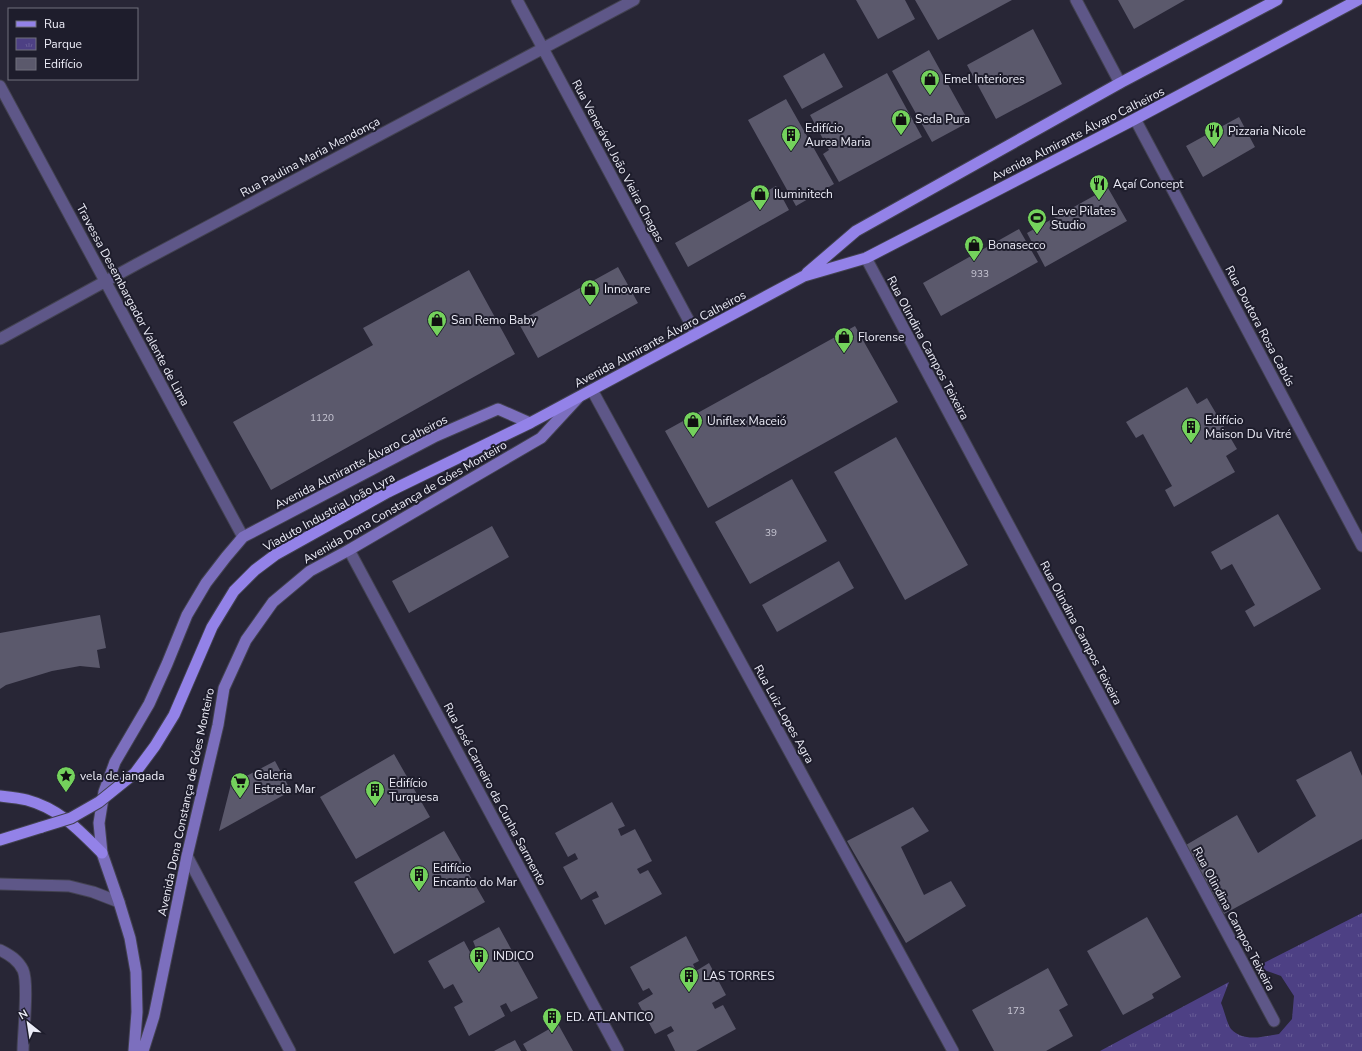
<svg xmlns="http://www.w3.org/2000/svg" width="1362" height="1051" font-family="'Nunito Sans',sans-serif">
<style>
.park{fill:url(#park-tufts)}
.building{fill:#5b596c}
.lines{fill:none;stroke-linecap:round;stroke-linejoin:round}
.service-casing{stroke:#434251;stroke-width:13}
.minor-casing{stroke:#434251;stroke-width:13}
.tertiary-casing{stroke:#434251;stroke-width:13}
.secondary-casing{stroke:#434251;stroke-width:13}
.primary-casing{stroke:#434251;stroke-width:13}
.service{stroke:#5e5788;stroke-width:11}
.minor{stroke:#5e5788;stroke-width:11}
.tertiary{stroke:#5e5788;stroke-width:11}
.secondary{stroke:#7c6fbe;stroke-width:11}
.primary{stroke:#9382e8;stroke-width:11}
.primary-bridge-casing{stroke:#434251;stroke-width:13;stroke-linecap:butt}
.primary-bridge{stroke:#9382e8;stroke-width:11}
.labels{text-anchor:middle;stroke-width:4;stroke-linejoin:round;paint-order:stroke}
.number-label{font-size:10px;fill:#c8c7d4}
.poi-label{font-size:12px;fill:#ececf7;stroke:#1e1d2c;text-anchor:start}
.street-label{font-size:12px;fill:#ececf7;stroke:#1e1d2c}
</style>
<defs>
<pattern id="park-tufts" width="24" height="20" patternUnits="userSpaceOnUse"><rect width="24" height="20" fill="#4d4084"/><path d="M3 7l-1-3M5 7V3M7 7l1-3M15 17l-1-3M17 17v-4M19 17l1-3" fill="none" stroke="#675c96"/></pattern>
</defs>
<rect width="100%" height="100%" fill="#282636"/>
<path class="park" d="M1362 913V1051H1100L1229 982 1221 1003C1224 1009 1227 1024 1231 1029 1244 1043 1264 1036 1279 1034L1292 1019 1294 996 1281 976 1256 967Z"/>
<path class="building" d="M856 0H905L915 19 878 39Z
M915 0H1012L938 40Z
M1118 0H1185L1134 29Z
M1033 29 1062 84 996 119 967 65Z
M929 50 969 122 932 142 892 71Z
M824 53 843 87 802 109 783 76Z
M887 73 922 137 839 182 823 154 829 150 810 115Z
M786 99 834 184 796 206 748 120Z
M1239 117 1255 147 1203 177 1186 146Z
M776 186 789 210 688 267 675 243Z
M1108 188 1127 221 1045 267 1027 233Z
M1019 229 1038 262 941 316 923 283Z
M618 267 638 303 538 358 518 322Z
M469 270 515 354 271 490 233 422 373 345 363 328Z
M855 326 898 402 708 508 665 431Z
M1187 387 1197 404 1207 398 1237 449 1226 456 1235 472 1174 507 1165 490 1172 486 1143 434 1136 438 1126 422Z
M896 437 968 565 905 600 834 472Z
M792 479 827 541 750 584 715 522Z
M1278 514 1321 589 1254 627 1245 611 1255 605 1232 564 1221 570 1211 552Z
M492 526 509 557 409 613 392 581Z
M839 561 854 588 777 632 762 605Z
M100 615 106 648 97 650 100 668 80 666 52 671 6 685 0 689V633Z
M1351 751 1362 776V839L1224 914 1186 845 1237 815 1258 853 1316 816 1296 780Z
M394 754 430 817 356 859 320 797Z
M275 761 291 791 219 831 231 784Z
M612 802 625 826 618 829 621 836 635 829 652 861 637 869 640 874 648 870 662 894 605 925 592 900 599 897 596 891 581 900 563 867 578 859 575 853 568 857 555 833Z
M913 807 929 831 901 847 924 895 951 881 966 906 906 943 847 841Z
M444 831 485 902 394 954 354 882Z
M1147 917 1181 977 1152 994 1154 998 1123 1015 1087 951Z
M499 927 538 998 511 1012 506 1003 500 1006 505 1016 469 1036 454 1007 463 1002 453 984 444 989 428 961 464 941 471 954 477 951 473 941Z
M686 936 699 961 693 964 696 971 709 963 726 995 712 1003 715 1009 723 1005 736 1029 696 1051H675L667 1035 674 1031 671 1026 655 1034 638 1003 653 994 649 988 643 991 630 967Z
M1048 968 1068 1005 1059 1010 1073 1036 1046 1051H994L972 1010Z
M558 1024 573 1051H527L523 1044Z
M515 1040 521 1051H494Z"/>
<g class="lines">
<defs>
<path id="service" d="M0 950C10 955 18 960 23 970 29 984 23 1033 23 1051"/>
<path id="minor" d="M517 0 696 334
M1076 0 1120 83
M0 86 243 537
M1135 119 1362 546
M866 258 1274 1021
M0 339 137 264 634 0
M592 390 953 1051
M349 550 618 1051
M187 856 290 1051"/>
<path id="tertiary" d="M0 884 69 886 93 892 119 902"/>
<path id="secondary" d="M134 1051 137 1012 136 972 130 938 119 902 102 853 99 823 104 792 115 762 149 704 167 664 187 615 206 583 226 557 243 537 436 436 498 409 530 423
M143 1051 154 1016 187 856 218 725 224 688 246 640 273 602 310 571 349 550 541 438 578 398"/>
<path id="primary" d="M807 273 856 231 1120 83 1277 0
M388 492 530 423 804 276 866 258 1135 119 1358 0
M0 796C9 797 19 798 27 800 60 809 79 830 102 853
M0 840 42 827"/>
</defs>
<use href="#service" class="service-casing"/>
<use href="#minor" class="minor-casing"/>
<use href="#tertiary" class="tertiary-casing"/>
<use href="#secondary" class="secondary-casing"/>
<use href="#primary" class="primary-casing"/>
<use href="#service" class="service"/>
<use href="#minor" class="minor"/>
<use href="#tertiary" class="tertiary"/>
<use href="#secondary" class="secondary"/>
<use href="#primary" class="primary"/>
<defs>
<path id="primary-bridge" d="M42 827 71 818 99 802 135 773 155 746 174 715 212 627 234 591 255 570 275 555 388 492"/>
</defs>
<use href="#primary-bridge" class="primary-bridge-casing"/>
<use href="#primary-bridge" class="primary-bridge"/>
</g>
<defs>
<symbol id="shop-pin" viewBox="-11 -11 22 30"><path d="M0 17L-7.5 6A9.5 9.5 0 1 1 7.5 6Z" fill="#74d25c" stroke="#1e1d2c"/><path d="M-5-2.5h2.3a2.7 3.5 0 0 1 5.4 0H5L5.5 6h-11ZM-1.5-2.5h3a1.5 2.3 0 0 0-3 0Z" fill="#111"/></symbol>
<symbol id="restaurant-pin" viewBox="-11 -11 22 30"><path d="M0 17L-7.5 6A9.5 9.5 0 1 1 7.5 6Z" fill="#74d25c" stroke="#1e1d2c"/><path d="M-5-6h1v4h1v-4h1v4h1v-4h1v5L-1.5 .5V6h-2V.5L-5-1ZM5-6V6H3V1.5H1.5Q1.5-4 5-6Z" fill="#111"/></symbol>
<symbol id="building-pin" viewBox="-11 -11 22 30"><path d="M0 17L-7.5 6A9.5 9.5 0 1 1 7.5 6Z" fill="#74d25c" stroke="#1e1d2c"/><path d="M-4-6H4V6H1V3H-1V6H-4ZM-2.5-4.3h1.7v1.8h-1.7ZM.8-4.3h1.7v1.8H.8ZM-2.5-1h1.7V.8h-1.7ZM.8-1h1.7V.8H.8Z" fill="#111"/></symbol>
<symbol id="stadium-pin" viewBox="-11 -11 22 30"><path d="M0 17L-7.5 6A9.5 9.5 0 1 1 7.5 6Z" fill="#74d25c" stroke="#1e1d2c"/><path d="M0-5a6.5 5 0 1 0 0 10a6.5 5 0 1 0 0-10ZM-3.5-1.8h7v3.6h-7Z" fill="#111"/></symbol>
<symbol id="sight-pin" viewBox="-11 -11 22 30"><path d="M0 17L-7.5 6A9.5 9.5 0 1 1 7.5 6Z" fill="#74d25c" stroke="#1e1d2c"/><path d="M0-6L1.8-2.2L6-1.7L2.9 1.2L3.7 5.4L0 3.3L-3.7 5.4L-2.9 1.2L-6-1.7L-1.8-2.2Z" fill="#111"/></symbol>
<symbol id="supermarket-pin" viewBox="-11 -11 22 30"><path d="M0 17L-7.5 6A9.5 9.5 0 1 1 7.5 6Z" fill="#74d25c" stroke="#1e1d2c"/><path d="M-6-5.5h2.5l.6 2H6L4.5 2H-2.5L-4.4-4H-6ZM-1.5 3.2a1.3 1.3 0 1 0 .1 0ZM3 3.2a1.3 1.3 0 1 0 .1 0Z" fill="#111"/></symbol>
</defs>
<g fill-rule="evenodd">
<use href="#shop-pin" x="919" y="68" width="22" height="30"/>
<use href="#shop-pin" x="890" y="108" width="22" height="30"/>
<use href="#restaurant-pin" x="1203" y="120" width="22" height="30"/>
<use href="#building-pin" x="780" y="124" width="22" height="30"/>
<use href="#restaurant-pin" x="1088" y="173" width="22" height="30"/>
<use href="#shop-pin" x="749" y="183" width="22" height="30"/>
<use href="#stadium-pin" x="1026" y="207" width="22" height="30"/>
<use href="#shop-pin" x="963" y="234" width="22" height="30"/>
<use href="#shop-pin" x="579" y="278" width="22" height="30"/>
<use href="#shop-pin" x="426" y="309" width="22" height="30"/>
<use href="#shop-pin" x="833" y="326" width="22" height="30"/>
<use href="#shop-pin" x="682" y="410" width="22" height="30"/>
<use href="#building-pin" x="1180" y="416" width="22" height="30"/>
<use href="#sight-pin" x="55" y="765" width="22" height="30"/>
<use href="#supermarket-pin" x="229" y="771" width="22" height="30"/>
<use href="#building-pin" x="364" y="779" width="22" height="30"/>
<use href="#building-pin" x="408" y="864" width="22" height="30"/>
<use href="#building-pin" x="468" y="945" width="22" height="30"/>
<use href="#building-pin" x="678" y="965" width="22" height="30"/>
<use href="#building-pin" x="541" y="1006" width="22" height="30"/>
</g>
<g class="labels">
<g class="number-label">
<text x="980" y="277">933</text>
<text x="322" y="421">1120</text>
<text x="771" y="536">39</text>
<text x="1016" y="1014">173</text>
</g>
<g class="poi-label">
<text x="944" y="83">Emel Interiores</text>
<text x="915" y="123">Seda Pura</text>
<text x="805" y="132">Edifício<tspan x="805" dy="14">Aurea Maria</tspan></text>
<text x="1228" y="135">Pizzaria Nicole</text>
<text x="1113" y="188">Açaí Concept</text>
<text x="774" y="198">Iluminitech</text>
<text x="1051" y="215">Leve Pilates<tspan x="1051" dy="14">Studio</tspan></text>
<text x="988" y="249">Bonasecco</text>
<text x="604" y="293">Innovare</text>
<text x="451" y="324">San Remo Baby</text>
<text x="858" y="341">Florense</text>
<text x="1205" y="424">Edifício<tspan x="1205" dy="14">Maison Du Vitré</tspan></text>
<text x="707" y="425">Uniflex Maceió</text>
<text x="254" y="779">Galeria<tspan x="254" dy="14">Estrela Mar</tspan></text>
<text x="80" y="780">vela de jangada</text>
<text x="389" y="787">Edifício<tspan x="389" dy="14">Turquesa</tspan></text>
<text x="433" y="872">Edifício<tspan x="433" dy="14">Encanto do Mar</tspan></text>
<text x="493" y="960">INDICO</text>
<text x="703" y="980">LAS TORRES</text>
<text x="566" y="1021">ED. ATLANTICO</text>
</g>
<g class="street-label">
<text transform="translate(1078 134) rotate(-27)" y="4">Avenida Almirante Álvaro Calheiros</text>
<text transform="translate(310 157) rotate(-28)" y="4">Rua Paulina Maria Mendonça</text>
<text transform="translate(618 161) rotate(62)" y="4">Rua Venerável João Vieira Chagas</text>
<text transform="translate(133 305) rotate(62)" y="4">Travessa Desembargador Valente de Lima</text>
<text transform="translate(1260 326) rotate(62)" y="4">Rua Doutora Rosa Cabús</text>
<text transform="translate(660 339) rotate(-28)" y="4">Avenida Almirante Álvaro Calheiros</text>
<text transform="translate(928 348) rotate(62)" y="4">Rua Olindina Campos Teixeira</text>
<text transform="translate(361 462) rotate(-27)" y="4">Avenida Almirante Álvaro Calheiros</text>
<text transform="translate(405 502) rotate(-30)" y="4">Avenida Dona Constança de Góes Monteiro</text>
<text transform="translate(329 512) rotate(-29)" y="4">Viaduto Industrial João Lyra</text>
<text transform="translate(1081 633) rotate(62)" y="4">Rua Olindina Campos Teixeira</text>
<text transform="translate(784 714) rotate(61)" y="4">Rua Luiz Lopes Agra</text>
<text transform="translate(495 794) rotate(62)" y="4">Rua José Carneiro da Cunha Sarmento</text>
<text transform="translate(186 802) rotate(-78)" y="4">Avenida Dona Constança de Góes Monteiro</text>
<text transform="translate(1234 919) rotate(62)" y="4">Rua Olindina Campos Teixeira</text>
</g>
</g>
<rect x="8" y="8" width="130" height="72" fill="#1e1d2c" stroke="#70707d"/>
<rect x="16" y="21" width="20" height="6" fill="#9382e8" stroke="#70707d"/>
<text x="44" y="28" font-size="12" fill="#ececf7">Rua</text>
<rect x="16" y="38" width="20" height="12" fill="url(#park-tufts)" stroke="#70707d"/>
<text x="44" y="48" font-size="12" fill="#ececf7">Parque</text>
<rect x="16" y="58" width="20" height="12" fill="#5b596c" stroke="#70707d"/>
<text x="44" y="68" font-size="12" fill="#ececf7">Edifício</text>
<g transform="translate(28 1023) rotate(330)" stroke="#1e1d2c" stroke-width="3" paint-order="stroke">
<path d="M0-3L7 15L0 10L-7 15Z" fill="#ececf7"/>
<text y="-6" font-size="11" font-weight="bold" text-anchor="middle" fill="#ececf7">N</text>
</g>
</svg>
